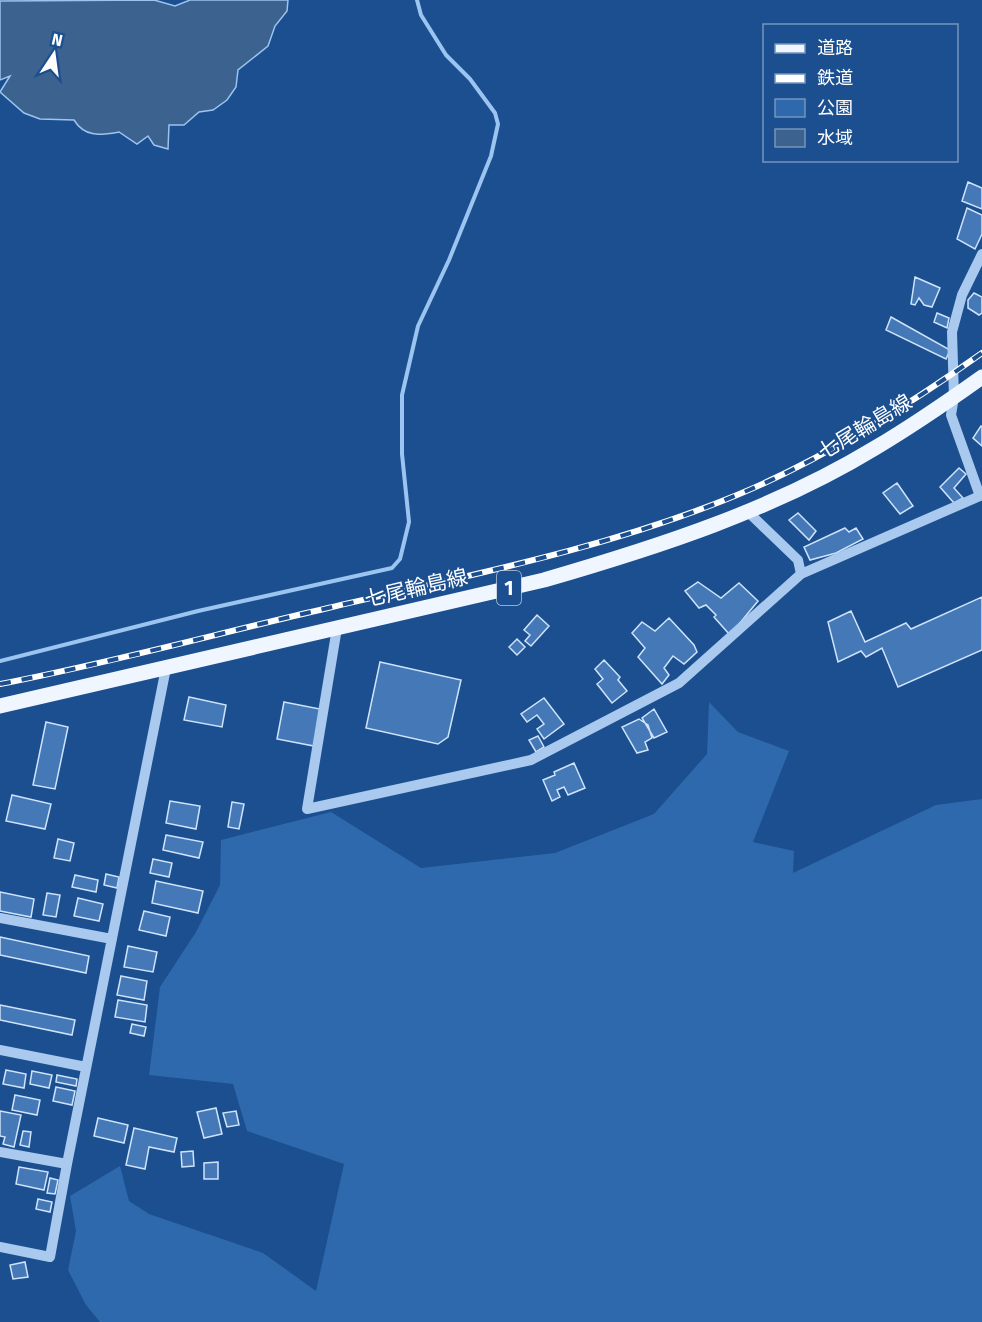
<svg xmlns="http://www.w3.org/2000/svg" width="982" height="1322" font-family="'Fira Sans','Noto Sans JP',sans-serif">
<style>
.green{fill:#2e69ad}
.water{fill:#3c6290;stroke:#9cc4f0;stroke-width:1.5}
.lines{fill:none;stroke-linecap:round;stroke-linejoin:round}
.stream{stroke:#9cc4f0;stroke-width:4}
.building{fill:#4478b7;stroke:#cfe3fa;stroke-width:1.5}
.minor{stroke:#a9c9ee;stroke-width:10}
.major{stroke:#f0f6ff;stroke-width:15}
.rail-casing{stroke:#fff;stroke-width:6}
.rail{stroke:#1b4f8f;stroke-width:4;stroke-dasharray:11;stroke-linecap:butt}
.labels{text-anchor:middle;stroke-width:4.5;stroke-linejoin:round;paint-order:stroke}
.shield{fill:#1b4f8f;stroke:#bbcadd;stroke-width:1.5}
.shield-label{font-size:20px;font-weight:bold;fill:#fff}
.street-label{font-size:21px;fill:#fff;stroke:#1b4f8f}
</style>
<rect width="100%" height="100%" fill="#1b4f8f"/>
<path class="green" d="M709 702 738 732 789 751 753 842 794 851 793 873 936 805 982 799V1322H100L86 1305 68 1270 76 1231 70 1196 120 1166 129 1201 149 1214 263 1253 316 1291 344 1164 247 1131 233 1084 149 1075 160 987 196 932 220 885 221 840 331 812 421 868 555 853 654 814 707 754Z"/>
<path class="water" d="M154 0 175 6 190 0H288L287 11 275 26 268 46 238 70 236 87 227 100 213 110 199 112 184 125H169L168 149 154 145 148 136 137 144 119 132C101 135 85 138 74 120L40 119 24 113 0 92 10 76 0 80V1Z"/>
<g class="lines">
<path class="stream" d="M0 661 198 611 392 568 400 559 409 522 402 454V395L418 326 449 260 491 156 498 124 495 113 470 79 446 55 421 15 417 0"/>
</g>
<path class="building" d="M968 182 982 188V209L962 201Z
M967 208 982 215V234L975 249 957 239Z
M915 277 940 288 932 307 924 305 919 298 915 305 911 304Z
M974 293 982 297V313L979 315 968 308V300Z
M937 313 949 318 947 328 934 322Z
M891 317 950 350 946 359 886 330Z
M981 426 982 427V446L973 438Z
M959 468 966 474 954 488 963 498 954 503 940 487Z
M897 483 913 506 900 514 883 493Z
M798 513 816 531 809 540 789 520Z
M845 528 849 532 856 528 863 539 836 553 810 560 804 547Z
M698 582 721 598 739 583 758 601 730 635 714 617 716 615 706 605 699 608 685 591Z
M982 597V650L898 687 882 648 866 657 861 651 838 662 828 622 851 611 865 642 906 623 911 629Z
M537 615 549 626 531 646 525 641 530 635 524 630Z
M669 618 694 645 697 652 684 664 673 656 664 668 669 675 662 684 638 657 645 648 632 633 642 622 655 631Z
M517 639 525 647 517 655 509 647Z
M604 660 620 677 618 680 627 691 612 703 597 684 603 679 595 669Z
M380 662 461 680 448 737 438 744 366 728Z
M189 697 226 705 222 727 184 720Z
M544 698 564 724 544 739 537 729 544 724 537 715 527 722 521 714Z
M284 702 320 709 314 746 277 739Z
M654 709 667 732 654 738 642 718Z
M639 719 648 725 652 738 645 742 648 750 637 753 622 727Z
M46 722 68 727 55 789 33 785Z
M538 736 544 747 536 752 529 740Z
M574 763 585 788 568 795 564 787 557 790 560 797 552 801 543 780 555 775 554 772Z
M12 795 51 804 45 829 6 821Z
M170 801 200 806 196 829 166 823Z
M232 802 244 804 239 829 228 827Z
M166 835 203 842 199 858 163 850Z
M58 839 74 843 70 861 54 858Z
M153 859 172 863 169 877 150 873Z
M106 874 119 877 117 888 104 885Z
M75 875 98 880 96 892 72 887Z
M156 881 203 891 198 913 152 903Z
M0 892 34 899 31 917 0 911Z
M47 893 60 895 56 917 43 915Z
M78 898 103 904 99 921 74 916Z
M144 911 170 917 166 936 139 930Z
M0 937 89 956 86 973 0 955Z
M128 946 157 952 153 972 124 967Z
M121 976 147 981 144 1000 117 995Z
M118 1000 147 1005 145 1022 115 1017Z
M0 1005 75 1020 72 1035 0 1020Z
M132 1024 146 1027 144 1036 130 1033Z
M6 1070 26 1074 24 1088 3 1084Z
M32 1071 52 1075 49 1088 30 1084Z
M57 1075 77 1079 76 1086 56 1082Z
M56 1087 75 1091 72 1105 53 1101Z
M15 1095 40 1100 37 1115 12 1110Z
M216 1108 222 1134 204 1138 197 1112Z
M0 1111 21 1115 14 1147 3 1144 5 1137 0 1136Z
M236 1111 239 1125 227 1127 223 1113Z
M98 1118 128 1125 124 1143 94 1136Z
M134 1128 177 1138 174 1152 149 1147 145 1169 126 1165Z
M23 1131 31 1132 29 1147 20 1145Z
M193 1151 194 1166 182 1167 181 1152Z
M218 1162V1179H204V1163Z
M19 1167 48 1172 44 1190 16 1184Z
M50 1178 58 1180 55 1194 47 1193Z
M38 1199 52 1202 50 1212 36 1209Z
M25 1262 28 1277 13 1279 10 1265Z"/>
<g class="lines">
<path class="minor" d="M980 496 951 415 954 397 952 332 962 295 982 254
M747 511 798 560 801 574
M337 628 307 809 531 760 679 683 801 574 982 495
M0 918 112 939
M0 1050 86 1067
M0 1152 67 1164 166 668
M0 1247 50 1257 67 1164"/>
<path class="major" d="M0 706 544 580C658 547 773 510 875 448 912 426 947 402 982 377"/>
<defs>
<path id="rail" d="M0 684C110 663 219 633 328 608 465 576 606 549 737 495 824 459 906 407 982 353"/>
</defs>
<use href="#rail" class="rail-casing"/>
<use href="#rail" class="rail"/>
</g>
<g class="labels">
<rect class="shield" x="497" y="571" width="24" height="34" rx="4.5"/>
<g class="shield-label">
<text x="509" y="595">1</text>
</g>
<g class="street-label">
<text transform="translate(865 427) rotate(-31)" y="7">七尾輪島線</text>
<text transform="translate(416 588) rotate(-13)" y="7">七尾輪島線</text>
</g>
</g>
<rect x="763" y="24" width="195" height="138" fill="#1b4f8f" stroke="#7695bc" stroke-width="1.5"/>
<rect x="775" y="44" width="30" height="9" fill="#f0f6ff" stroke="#7695bc" stroke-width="1.5"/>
<text x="817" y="54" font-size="18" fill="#ffffff">道路</text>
<rect x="775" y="74" width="30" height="9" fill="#ffffff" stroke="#7695bc" stroke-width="1.5"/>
<text x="817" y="84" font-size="18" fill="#ffffff">鉄道</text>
<rect x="775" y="99" width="30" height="18" fill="#2e69ad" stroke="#7695bc" stroke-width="1.5"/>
<text x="817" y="114" font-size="18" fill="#ffffff">公園</text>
<rect x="775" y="129" width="30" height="18" fill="#3c6290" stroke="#7695bc" stroke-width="1.5"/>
<text x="817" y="144" font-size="18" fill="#ffffff">水域</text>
<g transform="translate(54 54) rotate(13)" stroke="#1b4f8f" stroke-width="4.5" paint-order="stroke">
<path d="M0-4.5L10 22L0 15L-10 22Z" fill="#ffffff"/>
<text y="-9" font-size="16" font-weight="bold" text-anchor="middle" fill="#ffffff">N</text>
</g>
</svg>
